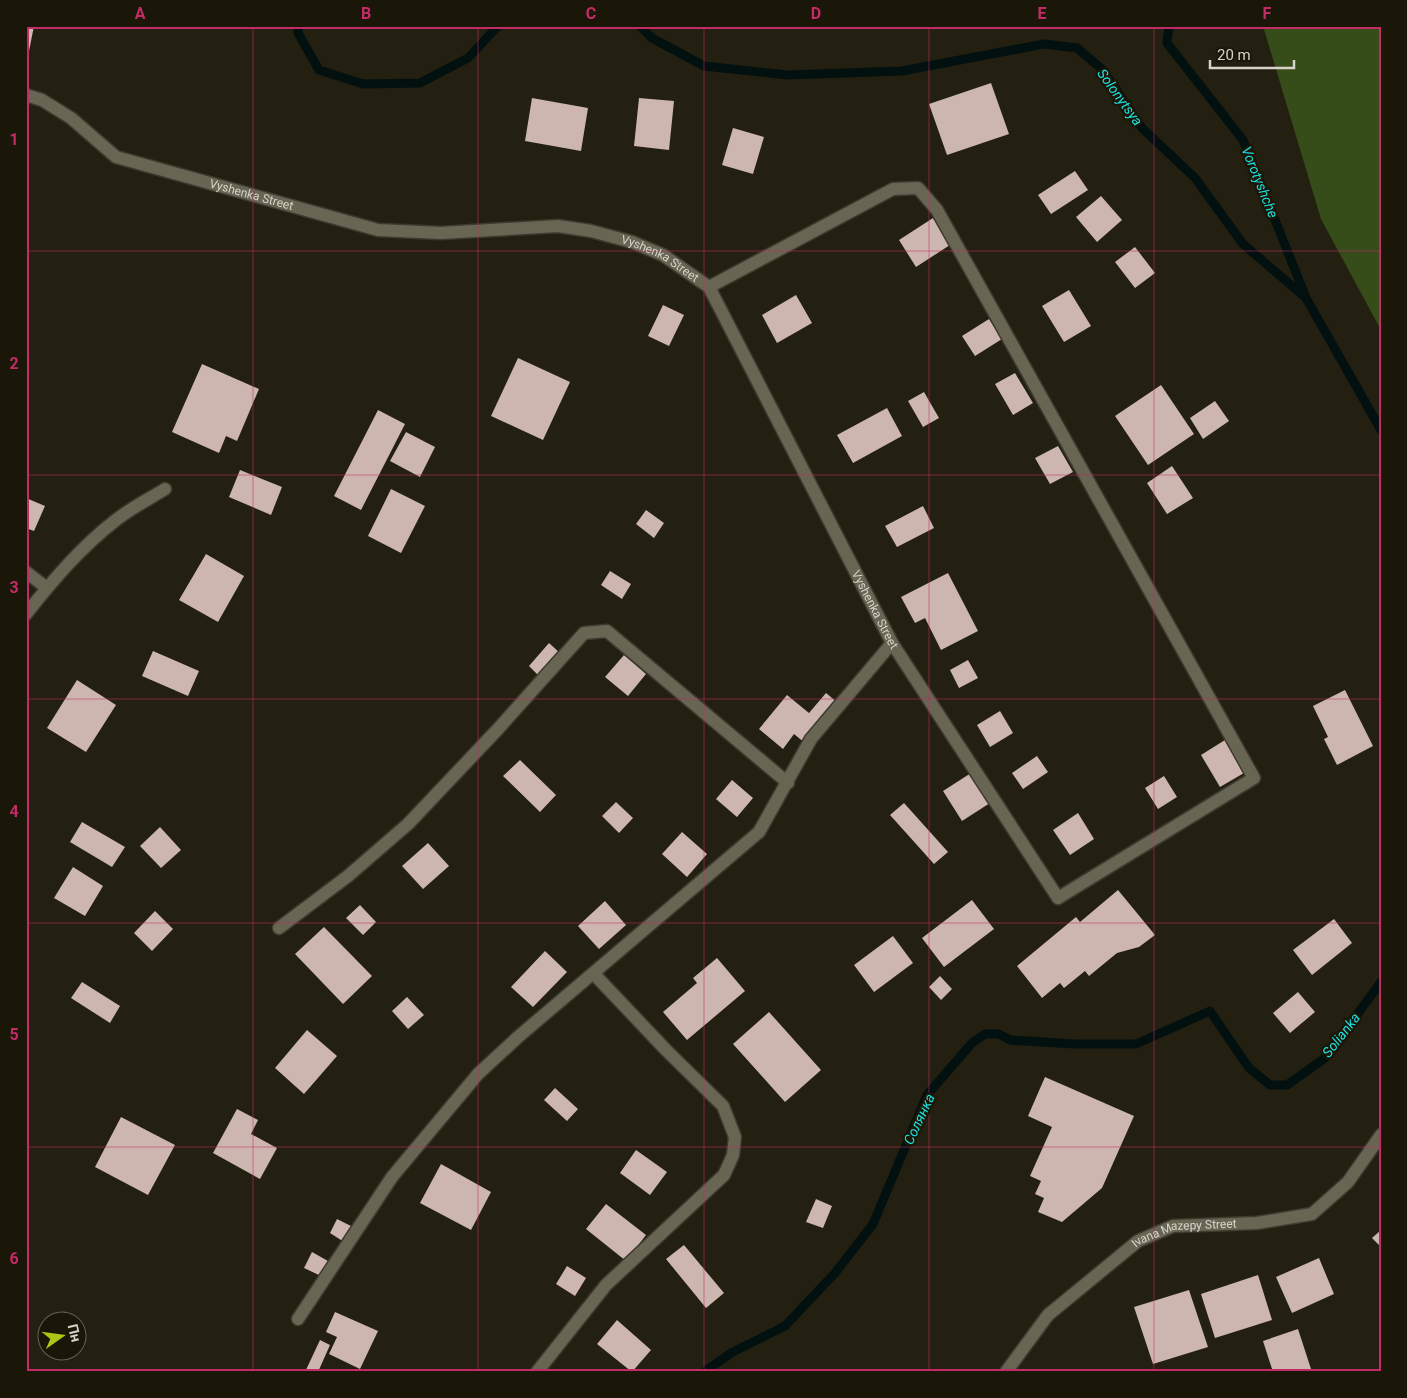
<svg xmlns="http://www.w3.org/2000/svg" width="1407" height="1398" font-family="Roboto,sans-serif">
<style>
.green{fill:#374d19}
.lines{fill:none;stroke-linecap:round;stroke-linejoin:round}
.stream{stroke:#031010;stroke-width:9}
.building{fill:#ccb6af}
.lane-casing{stroke:#3d3a30;stroke-width:15}
.street-casing{stroke:#3d3a30;stroke-width:15}
.lane{stroke:#696553;stroke-width:12}
.street{stroke:#696553;stroke-width:12}
.grid{fill:none;stroke:#c42b66;stroke-width:1;stroke-opacity:0.55}
.labels{text-anchor:middle;stroke-width:5;stroke-linejoin:round;paint-order:stroke}
.street-label{font-size:12px;fill:#d6d4ca;stroke:#1a1708}
.water-label{font-size:14px;font-style:italic;fill:#1de1e2;stroke:#1a1708}
.neatline{fill:none;stroke:#c42b66;stroke-width:2}
.grid-label{font-size:16px;text-anchor:middle;font-weight:bold;fill:#c42b66}
</style>
<rect width="100%" height="100%" fill="#232011"/>
<path class="green" d="M1263 26H1381V330L1321 219Z"/>
<g class="lines">
<path class="stream" d="M298 26V33L319 70 363 84 420 83 468 58 498 26
M640 26 652 38 704 66 787 75 902 71 1044 44 1077 48 1103 70 1142 128 1195 178 1243 244 1306 298 1381 430
M1169 26 1167 43 1243 140 1305 295
M704 1372 731 1353 785 1326 835 1273 873 1224 927 1095 972 1043 985 1034H999L1010 1040 1074 1044H1136L1210 1011 1249 1068 1270 1085H1287L1325 1058 1381 982"/>
</g>
<path class="building" d="M26 26H34L27 61H26Z
M991 83 1009 134 947 155 929 104Z
M532 98 588 108 581 151 525 141Z
M639 98 674 101 669 150 634 146Z
M733 128 764 137 753 174 722 165Z
M1075 171 1088 190 1051 214 1038 195Z
M1101 196 1122 220 1097 242 1076 217Z
M933 218 950 245 916 267 899 240Z
M1135 247 1155 273 1135 288 1115 262Z
M1069 290 1091 326 1064 342 1042 306Z
M796 295 812 323 777 343 762 315Z
M663 305 684 315 669 346 648 336Z
M989 319 1002 339 975 356 962 336Z
M518 358 570 382 543 440 491 416Z
M202 364 259 389 237 441 226 436 219 453 172 432Z
M1015 373 1033 403 1013 415 995 384Z
M1161 385 1194 434 1148 465 1115 416Z
M924 392 939 418 923 427 908 401Z
M1215 401 1229 421 1203 439 1190 418Z
M887 408 902 436 853 463 837 435Z
M378 410 405 424 361 510 334 496Z
M406 432 435 447 420 477 390 461Z
M1058 446 1073 472 1050 484 1035 458Z
M1172 466 1193 498 1167 514 1147 483Z
M240 470 282 487 271 515 229 497Z
M391 489 425 506 401 553 368 536Z
M26 498 45 506 34 531 26 528Z
M923 506 934 528 897 547 885 526Z
M646 510 664 523 654 538 636 524Z
M206 554 244 576 218 622 179 600Z
M610 571 631 584 622 599 601 585Z
M948 573 978 631 941 650 925 618 915 623 901 597Z
M549 643 560 653 539 676 529 666Z
M153 651 199 671 188 696 142 676Z
M624 655 646 674 628 696 605 677Z
M968 660 978 678 959 688 950 670Z
M77 680 116 705 86 752 47 728Z
M1345 690 1373 746 1337 765 1324 739 1328 737 1313 706Z
M826 693 838 703 805 743 794 734 783 749 759 729 787 695 809 713Z
M1000 711 1013 733 990 747 977 725Z
M1225 740 1244 773 1220 787 1201 755Z
M1037 756 1048 772 1023 789 1012 773Z
M520 760 556 795 540 812 503 776Z
M971 773 990 803 962 821 943 791Z
M1164 776 1177 797 1158 809 1145 788Z
M732 780 753 798 737 817 716 799Z
M616 802 633 818 619 833 602 816Z
M904 803 948 852 934 864 890 815Z
M1078 813 1094 839 1070 855 1053 830Z
M82 822 125 847 112 867 70 842Z
M160 827 181 850 161 868 140 846Z
M682 832 707 854 687 877 662 854Z
M428 843 449 866 423 889 402 866Z
M73 867 103 886 85 916 54 898Z
M1118 890 1155 935 1139 947 1117 953 1089 976 1085 971 1064 988 1060 983 1042 998 1017 966 1076 917 1080 922Z
M972 900 994 929 944 967 922 938Z
M605 901 626 925 599 949 578 926Z
M360 905 376 922 363 935 346 918Z
M155 911 173 929 152 951 134 933Z
M1334 919 1352 943 1312 975 1293 950Z
M324 927 372 976 343 1004 295 954Z
M893 936 913 963 874 992 854 965Z
M545 951 567 972 533 1007 511 987Z
M717 958 745 991 687 1040 663 1012 697 983 693 978Z
M940 976 952 989 941 1000 929 987Z
M82 982 120 1006 110 1023 71 998Z
M1298 992 1315 1012 1290 1033 1273 1013Z
M407 997 424 1015 408 1029 392 1011Z
M769 1012 821 1070 785 1102 733 1044Z
M307 1030 337 1056 304 1094 275 1068Z
M1045 1077 1134 1116 1102 1188 1062 1222 1038 1212 1044 1198 1035 1194 1041 1181 1030 1176 1052 1127 1028 1116Z
M555 1088 578 1109 567 1121 544 1100Z
M237 1109 258 1120 251 1134 277 1148 260 1179 213 1153Z
M121 1117 175 1145 148 1195 95 1167Z
M636 1150 667 1172 650 1195 620 1173Z
M441 1164 491 1192 471 1230 420 1203Z
M816 1199 832 1206 823 1228 806 1222Z
M606 1204 646 1235 626 1261 586 1229Z
M337 1219 353 1227 344 1242 330 1233Z
M1381 1230V1247L1372 1238Z
M684 1245 724 1293 706 1308 666 1259Z
M312 1252 328 1261 321 1276 304 1268Z
M1319 1258 1334 1294 1292 1313 1276 1277Z
M567 1266 586 1278 575 1296 556 1284Z
M1258 1275 1272 1320 1215 1338 1201 1294Z
M1189 1290 1208 1347 1153 1364 1134 1307Z
M335 1312 378 1331 360 1369 329 1354 337 1337 326 1332Z
M617 1320 651 1350 632 1372 597 1344Z
M1298 1329 1312 1372H1273L1263 1341Z
M320 1340 330 1345 318 1372H305Z"/>
<g class="lines">
<defs>
<path id="lane" d="M709 287 893 189 918 188 937 210 1254 778 1058 898
M26 572 47 588
M279 928 348 876 408 824 498 729 584 633 607 631 788 783
M298 1319 392 1177 478 1074 518 1037 759 832 811 739 892 643
M537 1372 606 1285 724 1175 733 1155 735 1137 723 1106 666 1050 594 974"/>
<g id="street">
<path id="s1" d="M26 95 42 100 71 118 116 157 378 230 441 233 558 226 591 231 632 242 663 255 709 287 892 643 1058 898"/>
<path d="M26 614C53 580 82 546 116 520 131 508 149 499 165 489"/>
<path id="s2" d="M1006 1372 1048 1315 1138 1241 1173 1226 1257 1223 1312 1214 1348 1182 1381 1135"/>
</g>
</defs>
<use href="#lane" class="lane-casing"/>
<use href="#street" class="street-casing"/>
<use href="#lane" class="lane"/>
<use href="#street" class="street"/>
</g>
<path class="grid" d="M253 26V1372M478 26V1372M704 26V1372M929 26V1372M1154 26V1372M26 251H1381M26 475H1381M26 699H1381M26 923H1381M26 1147H1381"/>
<g class="labels">
<g class="street-label">
<text dy="4" stroke="none"><textPath href="#s1" startOffset="251">Vyshenka Street</textPath></text>
<text dy="4" stroke="none"><textPath href="#s1" startOffset="671">Vyshenka Street</textPath></text>
<text dy="4" stroke="none"><textPath href="#s1" startOffset="1091">Vyshenka Street</textPath></text>
<text dy="4" stroke="none"><textPath href="#s2" startOffset="235">Ivana Mazepy Street</textPath></text>
</g>
<g class="water-label">
<text transform="translate(1120 97) rotate(54)" y="5">Solonytsya</text>
<text transform="translate(1260 182) rotate(68)" y="5">Vorotyshche</text>
<text transform="translate(1341 1035) rotate(-52)" y="5">Solianka</text>
<text transform="translate(919 1119) rotate(-65)" y="5">Солянка</text>
</g>
</g>
<rect width="1407" height="1398" fill="none" stroke="#1a1708" stroke-width="55"/>
<g transform="translate(62 1336) rotate(76)"><circle r="24" fill="#1a1708" stroke="#656356"/>
<path d="M0-4L9 19L0 12L-9 19Z" fill="#abc615"/>
<text y="-8" font-size="14" font-weight="bold" text-anchor="middle" fill="#d6d4ca">Пн</text>
</g>
<path d="M1210 60v8h84v-8" fill="none" stroke="#d6d4ca" stroke-width="2.5"/>
<text x="1217" y="60" font-size="15" fill="#d6d4ca" stroke="#1a1708" stroke-width="4" paint-order="stroke">20 m</text>
<rect x="28" y="28" width="1352" height="1342" class="neatline"/>
<g class="grid-label">
<text x="140" y="19">A</text>
<text x="366" y="19">B</text>
<text x="591" y="19">C</text>
<text x="816" y="19">D</text>
<text x="1042" y="19">E</text>
<text x="1267" y="19">F</text>
<text x="14" y="145">1</text>
<text x="14" y="369">2</text>
<text x="14" y="593">3</text>
<text x="14" y="817">4</text>
<text x="14" y="1040">5</text>
<text x="14" y="1264">6</text>
</g>
</svg>
